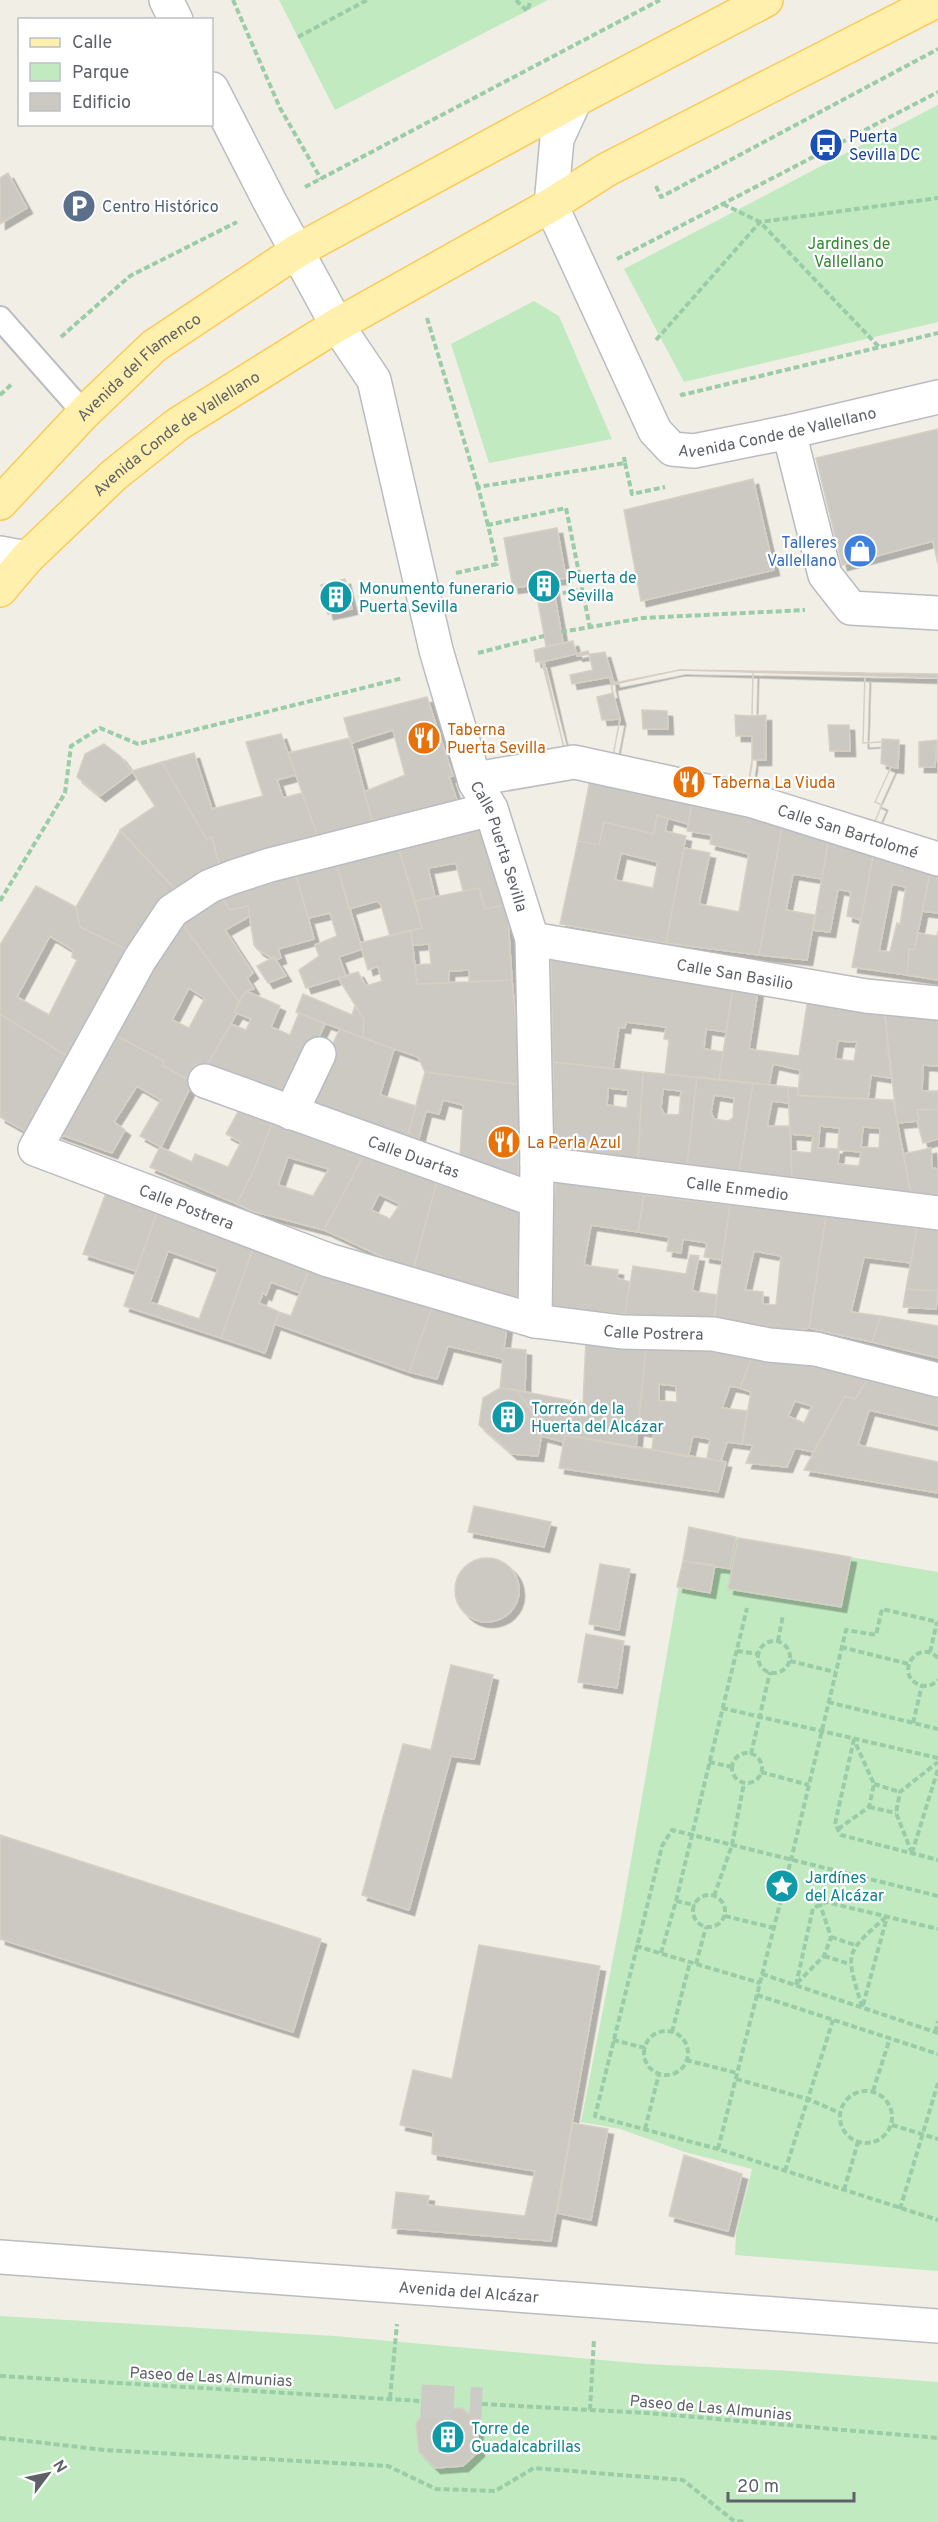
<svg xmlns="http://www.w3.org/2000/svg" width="938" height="2522" font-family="Overpass,sans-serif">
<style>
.green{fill:#c2eac1}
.building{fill:#ccc9c3;stroke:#d6d0c4;stroke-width:1.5;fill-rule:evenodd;filter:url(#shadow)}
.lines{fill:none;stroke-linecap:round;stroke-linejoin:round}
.pedestrian-tunnel{stroke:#cccbc6;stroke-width:33;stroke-dasharray:33 16;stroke-linecap:butt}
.service-casing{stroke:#b9bcc1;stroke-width:26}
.pedestrian-casing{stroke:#b9bcc1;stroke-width:36}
.minor-casing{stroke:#b9bcc1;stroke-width:36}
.tertiary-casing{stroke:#b9bcc1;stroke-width:36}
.secondary-casing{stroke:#b9bdc3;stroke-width:36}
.primary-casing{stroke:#fcca54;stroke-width:36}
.path{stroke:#99cca7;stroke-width:4;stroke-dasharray:6 3;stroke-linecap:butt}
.service{stroke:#fff;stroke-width:22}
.pedestrian{stroke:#fff;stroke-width:33}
.minor{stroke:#fff;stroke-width:33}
.tertiary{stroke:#fff;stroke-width:33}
.secondary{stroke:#fff;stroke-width:33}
.primary{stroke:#fff0ad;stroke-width:33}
.labels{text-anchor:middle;stroke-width:4.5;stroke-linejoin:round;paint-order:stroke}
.transit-label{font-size:16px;fill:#164399;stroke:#fff;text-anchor:start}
.service-label{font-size:16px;fill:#4e5e75;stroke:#fff;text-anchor:start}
.park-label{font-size:16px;fill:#2f8631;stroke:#fff}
.street-label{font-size:16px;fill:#5e6268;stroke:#fff}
.shop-label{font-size:16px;fill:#366cbe;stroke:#fff;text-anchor:end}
.culture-label{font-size:16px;fill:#0d838f;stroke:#fff;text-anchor:start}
.food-label{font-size:16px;fill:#c56008;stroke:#fff;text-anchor:start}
</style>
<defs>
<filter id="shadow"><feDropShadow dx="5.5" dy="5.5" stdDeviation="0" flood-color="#0004"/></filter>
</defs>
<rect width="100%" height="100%" fill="#f1eee6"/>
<path class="green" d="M279 0H548L335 110Z
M938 105V322L684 382 624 269Z
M534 301 559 316 612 439 489 463 451 344Z
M689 1527 739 1538 938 1572V2271L735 2255 736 2234 752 2169 688 2153 620 2129 581 2122 622 1912Z
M0 2316 334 2336 646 2364 792 2371 938 2382V2522H0Z"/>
<path class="building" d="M8 173 27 208 0 224V178Z
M938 429V564L933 541 842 565 816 458Z
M753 479 774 570 641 601 624 510Z
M557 528 566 578 552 580 563 643 546 646 535 585 513 588 504 538Z
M345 579 352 609 328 614 321 585Z
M573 641 577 656 605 652 614 683 680 670 938 678V842L565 753 544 661 536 662 534 650Z
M588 651 593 670 570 675 572 684 610 677 613 693 597 697 602 720 620 719 612 761 565 751 542 662Z
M679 670 753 671 752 716 735 715 736 736H752V765L748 786 612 761 620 719 611 685ZM642 710 667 711 668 729H643Z
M753 671 865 673 863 743 882 742 881 763 891 767 875 802 882 805 875 821 748 786 752 760H766V715L752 716ZM828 725H849L850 751H830Z
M865 673 938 674V845L875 821 882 805 875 802 891 767 898 768 899 740 882 739V742L863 743ZM937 740 935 767H919V742Z
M427 697 453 776 449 777 457 800 373 824 364 792 405 775 393 730 351 743 344 718Z
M281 734 296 775 277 780 283 798 302 793 318 837 226 870 219 864 212 837 207 840 162 762 194 753 212 809 263 796 246 742Z
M350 738 373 824 318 837 288 753Z
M104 744 120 756 132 772 100 796 77 777 85 754Z
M162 762 207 840 212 837 219 864 176 890 120 830 155 806 132 771Z
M592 770 693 798 688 824 657 815 654 834 604 822 599 845 578 841Z
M693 798 783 822 759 955 666 943 684 848 710 853 699 904 739 912 749 854 710 844 712 835 687 831Z
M657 815 668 818 665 831 686 836 666 943 560 924 578 841 599 845 604 822 654 834ZM621 853 658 862 653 888 615 880Z
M486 819 507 905 485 909 479 888 463 891 456 863 428 868 435 897 415 901 397 843Z
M783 822 829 837 822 879 793 874 786 910 815 915 807 960 759 955Z
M120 831 176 890 128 950 80 927 76 907Z
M829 837 874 851 861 920 847 916 851 892 838 889 830 932 813 930Z
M397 843 422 928 390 936 381 905 377 901 349 909 335 860Z
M874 851 931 870 914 950 909 949 907 975 852 967ZM892 884 906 887 900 924 897 923 890 952 879 951Z
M335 860 362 949 339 957 346 976 306 988 299 970 319 956 315 945 337 936 330 913 308 918 295 871Z
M931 870 938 872V913L922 911Z
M295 871 314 939 278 949 281 958 275 960 258 950 254 945 248 906 230 910 218 893Z
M36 886 76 907 80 927 128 950 73 1051 70 1050 67 1056 0 1014V945ZM50 936 73 950 72 957 77 960 49 1015 17 997Z
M479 888 485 909 507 905 512 980 469 982V970L449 971V983L417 984 415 965 431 964 429 944 413 945 411 930 422 928 415 901Z
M218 893 230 910 248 906 250 916 225 930 253 973 247 978 254 989 246 991 239 1002 178 918Z
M178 918 239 1002 234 1012 237 1013 204 1070 195 1064 186 1079 162 1065 164 1061 113 1034ZM189 988 205 998 189 1028 172 1020Z
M411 930 417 984 512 980 522 1085 425 1072 418 1057 363 1038 364 1019 338 978 358 972 366 986 382 981 378 966 368 970 360 943Z
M938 931V980L907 975 909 949 914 950 918 933 937 936Z
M274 957 286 976 268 983 257 966Z
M551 957 733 987 726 1032 706 1029 704 1049 723 1052 719 1080 665 1074 669 1040 664 1039 666 1027 626 1022 625 1028 619 1027 613 1069 553 1062Z
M733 987 758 990 749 1049 799 1056 808 998 884 1006 891 1078 871 1075 868 1099 798 1095 800 1070 773 1064 769 1085 719 1080ZM838 1041 857 1042 854 1061 835 1059Z
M246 991 280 1006 271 1027 290 1035 299 1013 325 1024 288 1104 204 1070 231 1024 246 1030 251 1019 234 1012Z
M303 994 352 1015 355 1006 364 1019 363 1038 296 1012Z
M884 1006 938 1013V1066L923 1065 922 1091H938V1109L917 1110 919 1120 917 1121 897 1123Z
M0 1014 67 1056 25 1131 0 1117Z
M340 1029 394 1049 380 1095 416 1106 407 1138 304 1103Z
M113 1034 164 1061 162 1065 186 1079 195 1064 204 1070 189 1090 161 1147 140 1136 161 1100 137 1086 114 1122 125 1130 112 1153 57 1133Z
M553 1062 643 1072 638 1159 554 1147ZM608 1088 628 1090 627 1108 607 1105Z
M425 1072 522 1085 518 1176 460 1157 463 1105 443 1100 439 1114 426 1111 418 1142 407 1138Z
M643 1072 697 1077 687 1165 638 1159ZM663 1089 681 1091 679 1115 664 1114 661 1108Z
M697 1077 753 1083 739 1172 687 1165ZM714 1095 734 1098 733 1118 728 1121 714 1119 711 1112Z
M753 1083 788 1087 789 1103 772 1101 767 1126H790L792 1179 739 1172Z
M788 1087 798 1088V1095L801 1096 893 1100 911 1194 792 1179 791 1151 811 1153 813 1136 790 1134ZM820 1126 839 1128 838 1149 818 1148ZM863 1127 880 1128 879 1148 861 1147ZM839 1150 861 1152 859 1166 838 1164Z
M938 1109V1139L923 1143 917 1121 919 1120 917 1110Z
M239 1110 272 1123 255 1167 237 1204 150 1167 160 1147 192 1162 195 1154 228 1167 241 1142 226 1134Z
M272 1123 366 1151 324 1230 252 1211 237 1204 255 1167ZM288 1157 329 1169 313 1196 278 1185Z
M931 1148 932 1168 938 1169V1198L911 1194 903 1154Z
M366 1151 438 1177 413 1271 324 1230ZM379 1194 400 1204 390 1219 371 1210Z
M438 1177 520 1207 517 1300 413 1271Z
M556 1178 644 1195 638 1232 591 1225 584 1265 618 1270 617 1278 630 1282 625 1314 548 1308Z
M109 1185 160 1204 136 1271 83 1254Z
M644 1195 730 1205 722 1260 704 1257 707 1243 683 1239 681 1253 667 1251 669 1237 638 1232Z
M160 1204 256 1240 221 1338 124 1306ZM168 1251 218 1269 199 1319 150 1302Z
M730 1205 826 1216 809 1328 771 1333 714 1319ZM754 1251 781 1256 776 1305 763 1304V1292L745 1290Z
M826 1216 917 1228 911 1263 864 1257 851 1312 881 1316 872 1342 809 1328Z
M917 1228 938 1230V1291L906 1289Z
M256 1240 312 1261 300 1293 271 1282 266 1295 263 1293 259 1303 279 1312 265 1353 221 1338Z
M690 1255 699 1256 692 1291 717 1295 714 1319 625 1314 633 1266 686 1274Z
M312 1261 432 1307 409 1372 275 1324 279 1312 291 1316Z
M906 1289 938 1291 936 1309 903 1307Z
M432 1307 507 1326 504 1348 526 1350 525 1392 500 1388 503 1359 448 1346 437 1379 409 1372Z
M881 1316 938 1326V1358L872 1342Z
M586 1339 646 1348 636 1448 565 1435 564 1442 541 1436 543 1426 516 1390 583 1403Z
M646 1348 754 1352 740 1388 730 1386 722 1408 747 1411 742 1444 727 1442 721 1461 707 1459 710 1439 693 1436 688 1457 652 1450 654 1433 638 1430ZM659 1384 676 1386 677 1402 659 1401Z
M754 1352 834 1368 867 1380 855 1399 845 1396 813 1452 795 1448 787 1467 746 1463 753 1445 742 1444 751 1392 740 1388ZM795 1401 812 1406 804 1423 788 1416Z
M867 1380 938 1398V1426L869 1410 858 1445 938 1462V1493L804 1470 845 1396 855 1399Z
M500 1388 516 1390 543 1426 538 1456 512 1454 479 1425 483 1398Z
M565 1435 726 1462 718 1492 559 1468Z
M474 1506 551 1522 544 1547 468 1532Z
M689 1527 736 1537 730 1569 683 1561Z
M738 1538 851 1557 841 1607 728 1589Z
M455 1590a32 32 0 1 1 64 0a32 32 0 1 1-64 0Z
M683 1561 715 1565 710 1593 677 1587Z
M600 1564 630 1569 619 1630 589 1624Z
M586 1634 624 1641 617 1688 578 1682Z
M451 1665 493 1675 474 1759 451 1756 409 1910 362 1895 403 1744 431 1750Z
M0 1835 321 1939 293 2032 0 1939Z
M479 1945 600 1966 551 2241 392 2228 396 2192 429 2196 427 2205 525 2216 535 2171 432 2154 433 2132 400 2125 413 2070 452 2079Z
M573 2123 608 2129 591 2220 557 2213Z
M684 2155 742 2174 728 2231 669 2216Z
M462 2408 477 2422 479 2451 463 2466 435 2468 419 2452 416 2423 428 2409Z"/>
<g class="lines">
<path class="pedestrian-tunnel" d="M421 2401 482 2404"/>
<defs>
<path id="service" d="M0 318 84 413"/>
<g id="pedestrian">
<path id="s1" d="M475 782 487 777 574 762 753 801 938 859"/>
</g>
<g id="minor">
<path id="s2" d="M575 100 557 139 551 205 655 431 672 449 694 451 789 432 938 397"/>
<path id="s3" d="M337 325 374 380 436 650 475 782 491 809 532 939 537 1163 535 1321"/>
<path d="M789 432 825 575 851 608 938 613"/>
<path id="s4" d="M491 809 270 865 233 877 210 886 172 911 140 959 35 1149 328 1260 535 1321 622 1332 713 1334 769 1345 816 1349 938 1380"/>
<path id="s5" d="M532 939 866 996 938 1003"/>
<path id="s6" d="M205 1081 535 1200"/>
<path d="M291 1113 319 1054"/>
<path id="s7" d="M537 1163 938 1213"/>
<path id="s8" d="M0 2257 938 2326"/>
</g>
<path id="tertiary" d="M166 0 176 20
M212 89 271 204 337 325"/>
<path id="secondary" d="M0 553 27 558"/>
<g id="primary">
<path id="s9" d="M0 503 84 413 154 346 297 251 575 100 766 0"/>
<path id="s10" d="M0 590 27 558 114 475 178 424 337 325 551 205 606 170 938 0"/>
</g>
</defs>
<use href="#service" class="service-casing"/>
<use href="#pedestrian" class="pedestrian-casing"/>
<use href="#minor" class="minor-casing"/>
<use href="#tertiary" class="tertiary-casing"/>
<use href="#secondary" class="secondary-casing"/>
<use href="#primary" class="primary-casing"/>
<path class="path" d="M233 0 280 108 321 179
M516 0 527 11 531 0
M298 37 367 0
M656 186 661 197 938 49
M305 187 660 0
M723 204 760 222 879 347
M617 259 938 92
M427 318 478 487
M61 337 130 276 237 222
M656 340 760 222 938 198
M681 393 682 395 938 333
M0 395 13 383
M625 463 632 494 665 487
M488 525 478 487 625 463 624 457
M456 573 497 564 488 525 566 508 590 628
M554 595 582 589
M561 632 643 618 805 610
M478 653 544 636
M0 901 65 793 71 746 100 728 138 744 403 678
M778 1641 783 1615
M758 1657a16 16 0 1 1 32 0a16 16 0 1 1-32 0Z
M841 1647 909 1664
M737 1651 759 1654
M930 1652 937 1622
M938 1658C916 1637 894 1676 920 1685 927 1687 933 1685 938 1680
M790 1661 835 1672
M828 1702 938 1729
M722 1708 938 1758
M913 1723 922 1685
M854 1739 835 1824 841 1835 938 1860
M732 1768a15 15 0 1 1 30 0a15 15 0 1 1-30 0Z
M751 1754 770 1672
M709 1762 732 1767
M761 1772 809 1785
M874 1784 900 1792
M869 1807 896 1813
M838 1829 869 1807 874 1784 854 1740
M912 1853 896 1813 900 1792 938 1762
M912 1853 938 1769
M693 1911a16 16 0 1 1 32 0a16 16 0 1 1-32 0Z
M714 1896 732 1845 744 1783
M938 1896 672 1830 662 1846 595 2116 718 2149 938 2220
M676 1901 695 1905
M725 1916 774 1928
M831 1937 855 1945
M636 1946 760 1983
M661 1953 676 1901 747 1608
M824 1956 850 1964
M696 1964 706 1927
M762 1974 938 2033
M797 1983 824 1956 831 1937 820 1904
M796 1985 813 1908 826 1902 938 1929
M757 1995 938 2054
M863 2005 887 1917
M862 2007C846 1952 843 1955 886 1917
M644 2053a22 22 0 1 1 44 0a22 22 0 1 1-44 0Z
M672 2032 690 1962
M935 2032 938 2021
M613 2040 645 2048
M686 2060 737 2073
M736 2079 808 2099 840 2113
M840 2117a26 26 0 1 1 52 0a26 26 0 1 1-52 0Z
M873 2091 890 2038
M892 2125 938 2139
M645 2129 659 2074
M718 2149 791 1860 846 1630 876 1635 882 1609 938 1622
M785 2171 833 2020
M844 2190 858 2142
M900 2209 938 2083
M0 2376 421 2401
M390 2398 397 2324
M482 2404 647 2413 938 2438
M590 2410 594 2339
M0 2438 105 2450 388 2466 436 2489 495 2491 534 2468 683 2480 734 2521 746 2522"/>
<use href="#service" class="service"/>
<use href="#pedestrian" class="pedestrian"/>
<use href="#minor" class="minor"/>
<use href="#tertiary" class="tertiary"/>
<use href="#secondary" class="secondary"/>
<use href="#primary" class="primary"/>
</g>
<defs>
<symbol id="bus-disc" viewBox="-11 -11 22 22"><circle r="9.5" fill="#1a4fb4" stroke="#fff"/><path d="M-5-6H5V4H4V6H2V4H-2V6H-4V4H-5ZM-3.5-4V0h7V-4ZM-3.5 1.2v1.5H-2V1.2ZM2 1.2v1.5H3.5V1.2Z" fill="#fff"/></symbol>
<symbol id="parking-disc" viewBox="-11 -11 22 22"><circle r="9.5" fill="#5c6f8a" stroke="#fff"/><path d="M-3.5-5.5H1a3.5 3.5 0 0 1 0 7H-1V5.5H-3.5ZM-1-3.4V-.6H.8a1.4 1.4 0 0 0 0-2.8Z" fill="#fff"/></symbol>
<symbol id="shop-disc" viewBox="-11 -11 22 22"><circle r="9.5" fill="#3f7fe0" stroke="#fff"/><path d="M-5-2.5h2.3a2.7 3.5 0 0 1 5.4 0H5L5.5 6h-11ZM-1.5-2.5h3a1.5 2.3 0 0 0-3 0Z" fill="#fff"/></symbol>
<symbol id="building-disc" viewBox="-11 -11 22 22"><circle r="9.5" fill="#0f9aa8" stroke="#fff"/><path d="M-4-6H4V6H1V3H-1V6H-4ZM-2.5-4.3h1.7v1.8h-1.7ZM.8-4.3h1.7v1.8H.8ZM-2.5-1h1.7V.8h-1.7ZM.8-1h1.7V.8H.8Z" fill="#fff"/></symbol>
<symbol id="restaurant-disc" viewBox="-11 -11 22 22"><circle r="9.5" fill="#e8710a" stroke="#fff"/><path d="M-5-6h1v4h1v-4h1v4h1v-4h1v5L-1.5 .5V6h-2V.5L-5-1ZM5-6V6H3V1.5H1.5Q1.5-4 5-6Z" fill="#fff"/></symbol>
<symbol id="sight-disc" viewBox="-11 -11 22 22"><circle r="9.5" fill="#0f9aa8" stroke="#fff"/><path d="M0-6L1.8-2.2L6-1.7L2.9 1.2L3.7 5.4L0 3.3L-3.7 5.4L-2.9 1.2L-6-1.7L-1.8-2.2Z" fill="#fff"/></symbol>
</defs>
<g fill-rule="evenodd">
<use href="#bus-disc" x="807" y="126" width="38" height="38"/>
<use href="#parking-disc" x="60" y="187" width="38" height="38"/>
<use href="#shop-disc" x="841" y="532" width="38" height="38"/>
<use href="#building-disc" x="525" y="567" width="38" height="38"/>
<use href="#building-disc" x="317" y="578" width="38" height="38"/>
<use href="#restaurant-disc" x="405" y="719" width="38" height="38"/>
<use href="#restaurant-disc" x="670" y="763" width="38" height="38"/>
<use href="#restaurant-disc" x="485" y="1123" width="38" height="38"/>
<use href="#building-disc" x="489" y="1398" width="38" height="38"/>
<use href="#sight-disc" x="763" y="1867" width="38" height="38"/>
<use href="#building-disc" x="429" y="2418" width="38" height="38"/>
</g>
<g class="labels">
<g class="transit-label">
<text x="849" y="142">Puerta<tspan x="849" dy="18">Sevilla DC</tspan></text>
</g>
<g class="service-label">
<text x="102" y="212">Centro Histórico</text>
</g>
<g class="park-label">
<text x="849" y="249">Jardines de<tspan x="849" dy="18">Vallellano</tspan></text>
</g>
<g class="street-label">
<text dy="6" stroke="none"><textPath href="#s9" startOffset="195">Avenida del Flamenco</textPath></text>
<text dy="6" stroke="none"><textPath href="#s2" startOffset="490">Avenida Conde de Vallellano</textPath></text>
<text dy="6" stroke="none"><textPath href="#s10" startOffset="237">Avenida Conde de Vallellano</textPath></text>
<text dy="6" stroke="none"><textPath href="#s1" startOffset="384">Calle San Bartolomé</textPath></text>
<text dy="6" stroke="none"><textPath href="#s3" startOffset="550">Calle Puerta Sevilla</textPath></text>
<text dy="6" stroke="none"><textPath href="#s5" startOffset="206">Calle San Basilio</textPath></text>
<text dy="6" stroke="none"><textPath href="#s6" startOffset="222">Calle Duartas</textPath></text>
<text dy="6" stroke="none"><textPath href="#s7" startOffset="202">Calle Enmedio</textPath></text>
<text dy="6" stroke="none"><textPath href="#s4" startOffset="774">Calle Postrera</textPath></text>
<text dy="6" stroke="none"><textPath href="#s4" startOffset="1260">Calle Postrera</textPath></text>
<text dy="6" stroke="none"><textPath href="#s8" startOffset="470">Avenida del Alcázar</textPath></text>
<text transform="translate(211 2376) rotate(3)" y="6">Paseo de Las Almunias</text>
<text transform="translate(711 2407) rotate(5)" y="6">Paseo de Las Almunias</text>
</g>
<g class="shop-label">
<text x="837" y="548">Talleres<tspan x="837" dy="18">Vallellano</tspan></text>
</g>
<g class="culture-label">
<text x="567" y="583">Puerta de<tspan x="567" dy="18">Sevilla</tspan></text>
<text x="359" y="594">Monumento funerario<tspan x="359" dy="18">Puerta Sevilla</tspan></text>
<text x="531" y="1414">Torreón de la<tspan x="531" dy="18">Huerta del Alcázar</tspan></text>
<text x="805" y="1883">Jardínes<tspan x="805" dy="18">del Alcázar</tspan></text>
<text x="471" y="2434">Torre de<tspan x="471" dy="18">Guadalcabrillas</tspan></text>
</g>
<g class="food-label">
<text x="447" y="735">Taberna<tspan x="447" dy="18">Puerta Sevilla</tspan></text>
<text x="712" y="788">Taberna La Viuda</text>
<text x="527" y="1148">La Perla Azul</text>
</g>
</g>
<rect x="18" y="18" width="195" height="108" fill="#ffffff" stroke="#bfc0c3" stroke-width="1.5"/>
<rect x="30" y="38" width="30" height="9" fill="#fff0ad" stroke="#bfc0c3" stroke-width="1.5"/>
<text x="72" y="48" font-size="18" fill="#5e6268">Calle</text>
<rect x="30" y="63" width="30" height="18" fill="#c2eac1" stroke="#bfc0c3" stroke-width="1.5"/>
<text x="72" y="78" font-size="18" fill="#5e6268">Parque</text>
<rect x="30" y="93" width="30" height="18" fill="#ccc9c3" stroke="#bfc0c3" stroke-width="1.5"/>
<text x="72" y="108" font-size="18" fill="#5e6268">Edificio</text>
<g transform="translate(48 2474) rotate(58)" stroke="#ffffff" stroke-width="4.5" paint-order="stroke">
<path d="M0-4.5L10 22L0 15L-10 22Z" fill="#5e6268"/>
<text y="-9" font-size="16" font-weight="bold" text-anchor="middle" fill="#5e6268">N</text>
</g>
<path d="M728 2492v9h126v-9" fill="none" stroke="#5e6268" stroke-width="3"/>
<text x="737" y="2492" font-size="18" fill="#5e6268" stroke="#ffffff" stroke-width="4.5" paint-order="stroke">20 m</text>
</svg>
